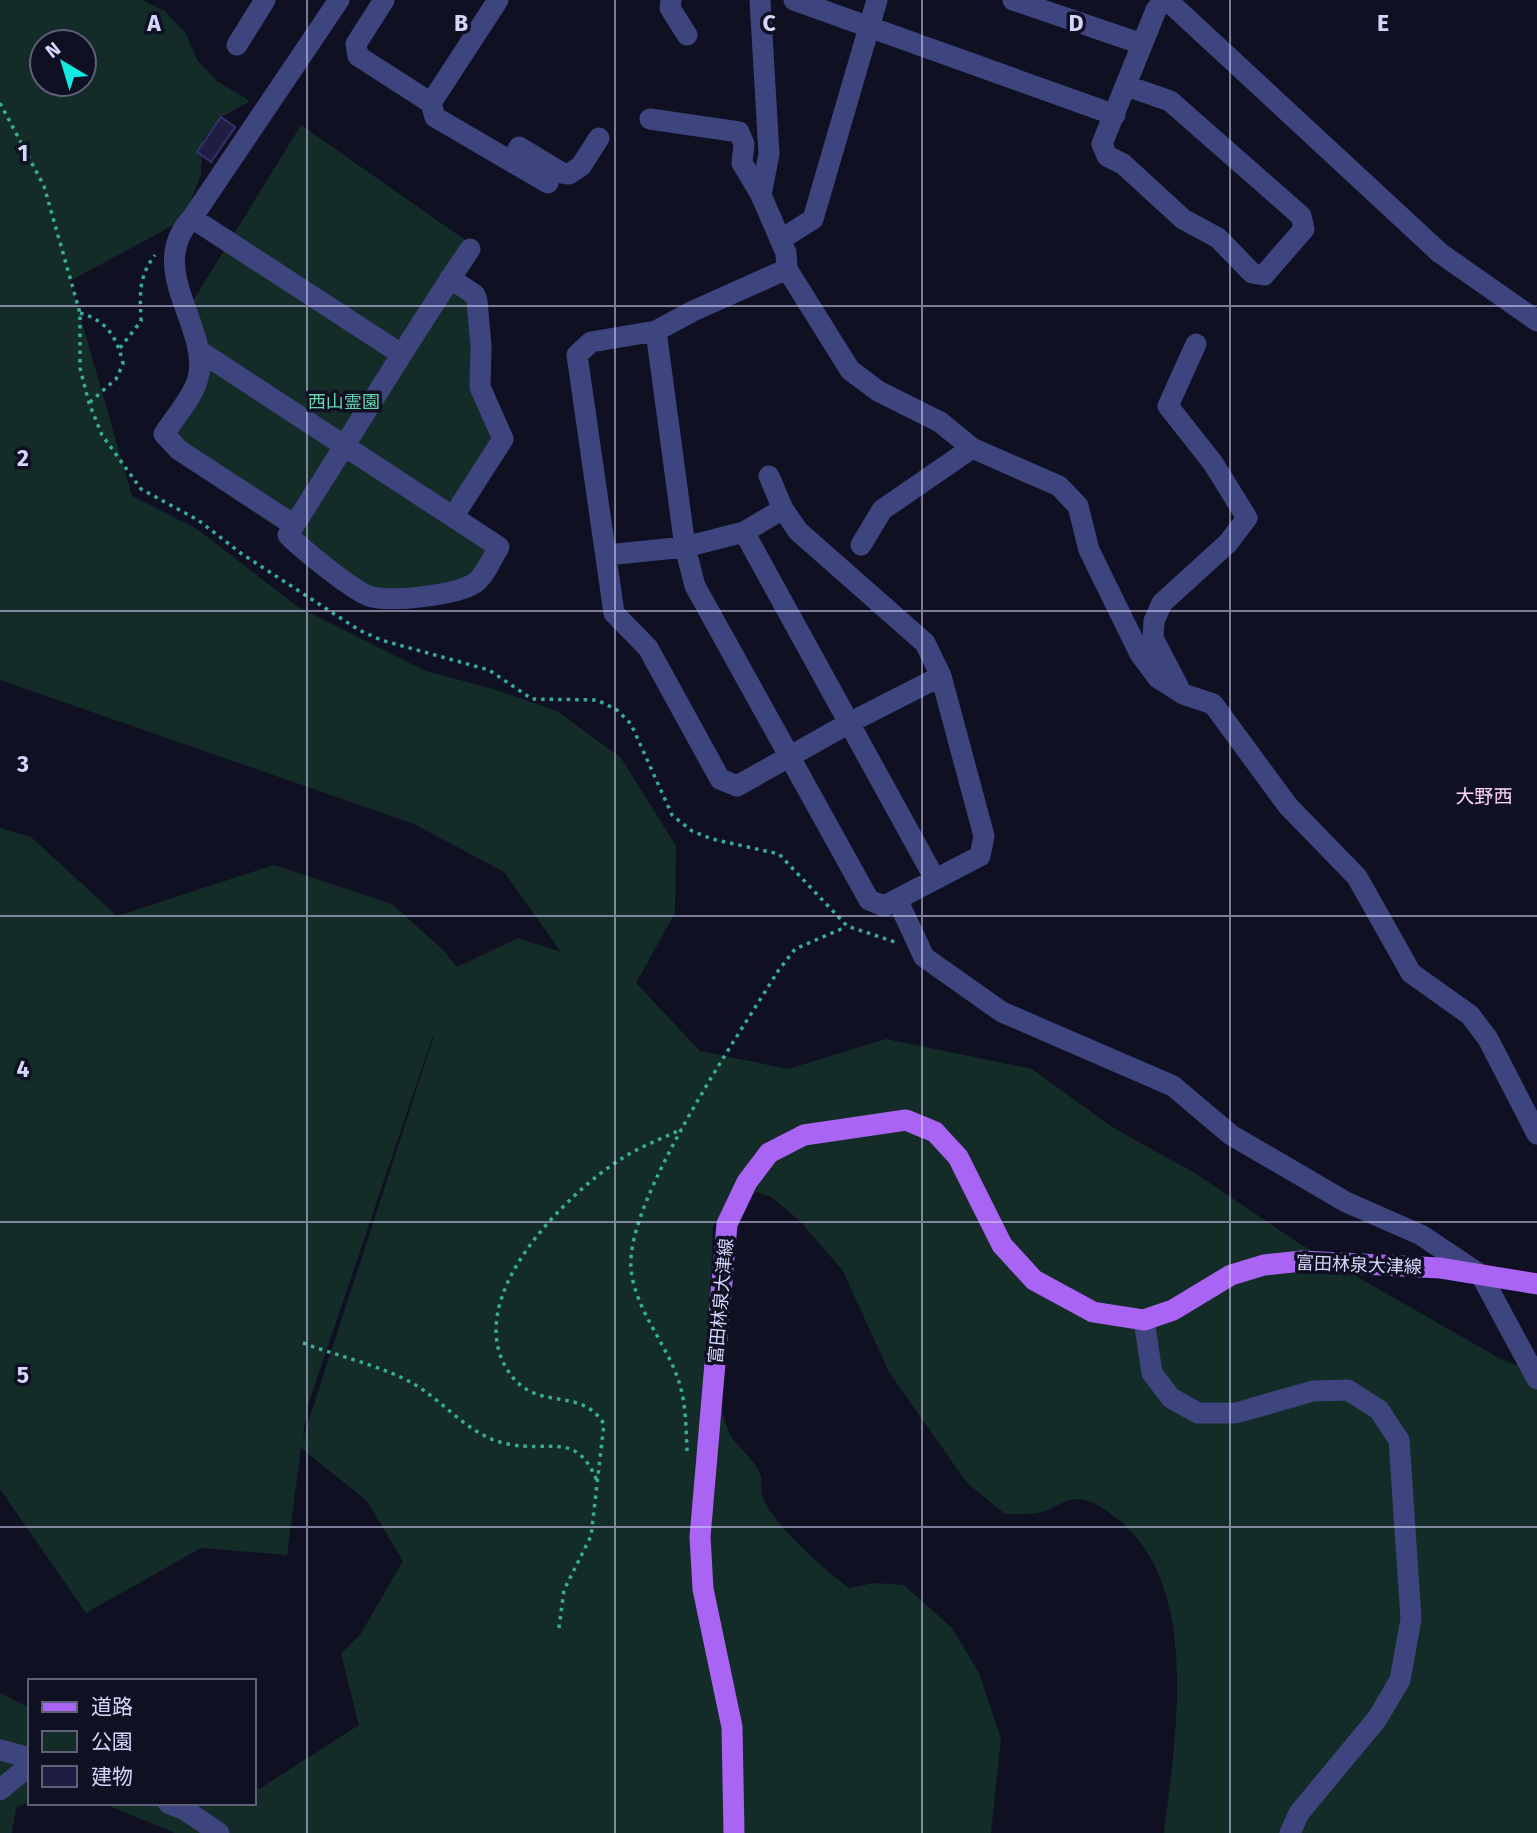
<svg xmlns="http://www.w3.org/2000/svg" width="1537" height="1833" font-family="'Fira Sans','Noto Sans JP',sans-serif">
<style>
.green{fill:#132c28;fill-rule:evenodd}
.building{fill:#201d42;stroke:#35316c;stroke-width:2}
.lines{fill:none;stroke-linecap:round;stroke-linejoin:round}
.path{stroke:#38ac95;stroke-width:3.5;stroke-dasharray:3.5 5;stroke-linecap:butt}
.minor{stroke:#3e457e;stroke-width:21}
.major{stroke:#aa64f3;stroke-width:21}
.grid{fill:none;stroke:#d5d6fc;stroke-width:2;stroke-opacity:0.55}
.labels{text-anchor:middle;stroke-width:7;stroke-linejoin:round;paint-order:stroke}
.park-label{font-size:18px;fill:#66d6ab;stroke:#101023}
.street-label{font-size:18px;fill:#d5d6fc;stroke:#101023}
.neighbourhood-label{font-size:19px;fill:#fcd6f4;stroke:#101023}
.grid-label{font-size:23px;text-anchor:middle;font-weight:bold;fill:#d5d6fc;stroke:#101023;stroke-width:7;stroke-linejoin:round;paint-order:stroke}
</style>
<rect width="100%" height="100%" fill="#101023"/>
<path class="green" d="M0 0H142L165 11 186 34 197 60 217 81 250 101 223 116 203 139 201 175 183 220 70 281 132 496 197 529 298 607 423 670 493 689 557 711 621 758 676 846 675 913 636 983 700 1051 788 1069 886 1039 1032 1069 1112 1127 1195 1173 1300 1244 1499 1358 1537 1374V1833H1164C1175 1739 1203 1583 1115 1517 1105 1509 1091 1499 1077 1499 1066 1499 1053 1509 1042 1512 1031 1515 1017 1514 1005 1514L967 1483 889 1372 843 1271 799 1220 771 1197 757 1192 739 1201 713 1226C711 1293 705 1367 729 1432 735 1447 754 1457 760 1474 763 1481 760 1489 762 1495 771 1523 825 1571 849 1588L874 1583 904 1585 952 1628 979 1673 1001 1739 991 1833H175L102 1803H254V1787L259 1789 359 1725 341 1653 360 1635 403 1561 367 1501 301 1448 287 1555 201 1548 86 1613 0 1489V828L31 837 117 916 274 865 392 904 444 951 457 967 518 938 561 952 504 872 414 824 0 680ZM42 42H84V84H42ZM433 1036H434L302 1441 309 1402Z
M301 125 478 249 460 279 479 292 485 386 509 438 458 516 504 547 476 587 370 602 287 544 279 529 168 454 166 444 203 390 188 309Z
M0 1693 30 1708V1802L16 1808 12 1833H0Z"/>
<path class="building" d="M221 117 235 127 211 162 197 152Z"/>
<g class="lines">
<path class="path" d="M0 103 44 186 80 313V368L89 403 102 435 141 489 198 520 242 554 359 630 381 640 489 670 532 699 597 700 617 710 631 724 672 815 692 831 712 839 779 854 847 926 898 943
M80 313C107 320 118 339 123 364L116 379 89 403
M120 348 141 321C140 295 138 277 155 255
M303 1343C337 1356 383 1366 414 1384 446 1403 470 1437 508 1444 551 1453 576 1430 597 1481
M687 1451C686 1428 686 1403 679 1382 667 1344 635 1310 631 1269 625 1200 739 1035 778 971L795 949 846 927
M559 1628 564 1590 591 1536 604 1424C581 1386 538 1412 511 1375 456 1302 566 1193 624 1157 642 1146 663 1138 682 1129"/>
<path class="minor" d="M339 0 192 218 401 354
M384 0 356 44 358 56 431 103 435 117 548 183
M671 0 670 8 687 35
M760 0 769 154 761 195 786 253 787 269 850 370 878 391 940 422 972 448 1059 486 1078 506 1089 550 1140 654 1158 678 1183 694 1213 704 1288 806 1357 877 1411 973 1470 1015 1488 1039 1537 1134
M794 0 1115 115
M1013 0 1142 44
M1167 0 1440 253 1537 321
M237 45 265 0
M1127 86 1170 101 1301 216 1304 229 1264 275 1252 273 1218 238 1183 219 1123 164 1107 156 1102 144 1156 10 1164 0
M431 103 498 0
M650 119 739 132 744 144 742 163 761 195
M512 162 519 147 562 173 569 174 581 166 599 138
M192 218C144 269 211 327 198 378 194 396 174 418 164 434L179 450 294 525
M780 240 813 219 877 0
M450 278 475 295 477 301 481 346 480 387 503 439 453 517
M656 331 591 342 577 355 614 613 648 648 720 779 737 786 851 722 941 676
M198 350 499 547C492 558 485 576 475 583 457 595 390 603 369 596 352 590 302 549 288 535 349 440 407 343 470 249
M769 476 783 509 798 531 925 643 941 676 984 836 980 856 884 906 869 900 695 586 685 547 656 331 693 311 787 269
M744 532 935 879
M861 545 882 510 972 448
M607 555 685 547 744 532 783 509
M1178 686 1153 638 1154 621 1162 603 1228 543 1247 518 1213 463 1168 406 1196 344
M897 899 924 957 1002 1012 1173 1086 1231 1135 1346 1202 1421 1235 1481 1275 1537 1379
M1144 1320 1152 1373 1171 1398 1198 1413H1236L1313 1391 1348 1390 1379 1410 1399 1440 1411 1619 1400 1680 1377 1719 1299 1813 1290 1833
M0 1750 30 1758
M0 1790 30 1765
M168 1803 185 1810 219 1833"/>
<path class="major" d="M734 1833 732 1727 703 1589 700 1537 727 1224 747 1182 769 1153 804 1135 906 1120 935 1132 958 1157 1002 1245 1034 1280 1093 1312 1144 1320 1173 1310 1231 1275 1264 1265 1302 1261 1440 1268 1537 1284"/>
</g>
<path class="grid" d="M307 0V1833M615 0V1833M922 0V1833M1230 0V1833M0 306H1537M0 611H1537M0 916H1537M0 1222H1537M0 1527H1537"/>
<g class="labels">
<g class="park-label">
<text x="344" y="408">西山霊園</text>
</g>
<g class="street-label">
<text transform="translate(1359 1265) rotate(2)" y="6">富田林泉大津線</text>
<text transform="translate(721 1301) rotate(-85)" y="6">富田林泉大津線</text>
</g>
<g class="neighbourhood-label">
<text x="1484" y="803">大野西</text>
</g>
</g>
<g class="grid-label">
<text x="154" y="31">A</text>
<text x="461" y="31">B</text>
<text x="769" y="31">C</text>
<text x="1076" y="31">D</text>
<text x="1383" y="31">E</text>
<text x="23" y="161">1</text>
<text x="23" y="466">2</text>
<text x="23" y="772">3</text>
<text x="23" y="1077">4</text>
<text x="23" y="1383">5</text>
</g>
<rect x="28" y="1679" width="228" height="126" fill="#101023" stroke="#5f5f7a" stroke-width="2"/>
<rect x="42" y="1702" width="35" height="10" fill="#aa64f3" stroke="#5f5f7a" stroke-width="2"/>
<text x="91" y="1714" font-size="21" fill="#d5d6fc">道路</text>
<rect x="42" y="1731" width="35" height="21" fill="#132c28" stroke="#5f5f7a" stroke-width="2"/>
<text x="91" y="1749" font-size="21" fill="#d5d6fc">公園</text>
<rect x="42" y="1766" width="35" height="21" fill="#201d42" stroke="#5f5f7a" stroke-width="2"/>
<text x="91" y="1784" font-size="21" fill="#d5d6fc">建物</text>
<g transform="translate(63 63) rotate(322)"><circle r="33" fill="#101023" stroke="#5f5f7a" stroke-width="2"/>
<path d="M0-5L12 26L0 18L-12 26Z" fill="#12ebe2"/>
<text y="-10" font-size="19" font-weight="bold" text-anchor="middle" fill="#d5d6fc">N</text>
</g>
</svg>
